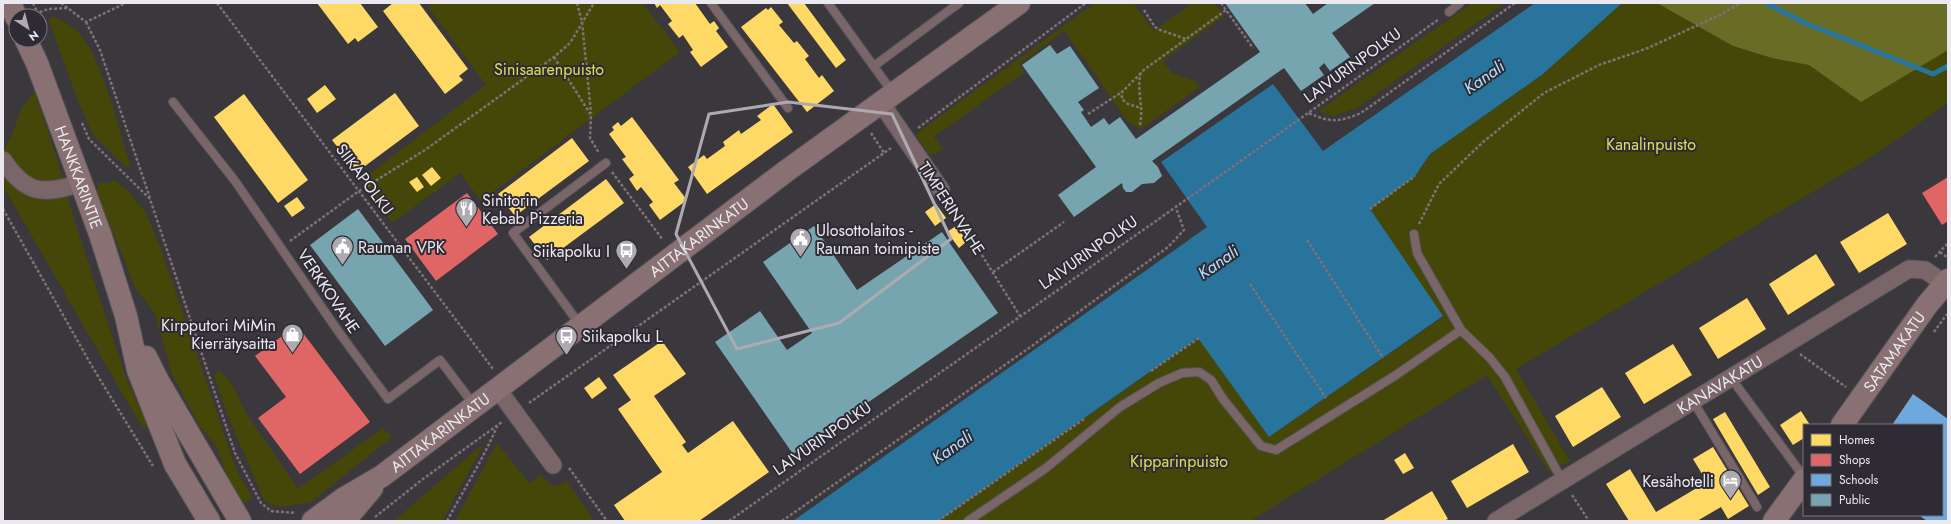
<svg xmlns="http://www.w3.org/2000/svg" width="1951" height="524" font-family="Jost,sans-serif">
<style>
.green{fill:#454708}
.forest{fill:#686c25}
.water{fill:#28749d}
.homes{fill:#ffd966}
.shops{fill:#e06666}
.schools{fill:#6fa8dc}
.public{fill:#76a5af}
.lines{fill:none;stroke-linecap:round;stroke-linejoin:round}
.stream{stroke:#28749d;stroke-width:5}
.lane-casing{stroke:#565459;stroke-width:10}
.street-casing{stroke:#565459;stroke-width:19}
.secondary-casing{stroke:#565459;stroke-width:24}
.path{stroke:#7e7274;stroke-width:2.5;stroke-dasharray:3 2;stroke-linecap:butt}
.lane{stroke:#7a6669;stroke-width:8}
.street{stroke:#7a6669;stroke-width:17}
.secondary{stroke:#887073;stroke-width:22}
.path-bridge{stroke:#7e7274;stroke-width:2.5;stroke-dasharray:3 2;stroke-linecap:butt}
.marked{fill:none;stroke:#adabb1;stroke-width:3;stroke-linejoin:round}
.labels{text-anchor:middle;stroke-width:4;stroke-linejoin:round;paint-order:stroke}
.street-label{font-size:16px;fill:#ebe9ef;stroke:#2e2b34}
.park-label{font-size:16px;fill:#d9e156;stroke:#2e2b34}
.poi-label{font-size:16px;fill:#ebe9ef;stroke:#2e2b34;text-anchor:start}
.water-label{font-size:17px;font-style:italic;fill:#b1e0fe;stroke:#2e2b34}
</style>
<rect width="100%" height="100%" fill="#3a373d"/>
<path class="green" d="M433 3H643L680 52 481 201 460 173 392 223 360 181 486 85 428 7Z
M1095 3H1133L1154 31 1192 3H1215L1224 16 1163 61 1172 73 1195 81 1200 87 1141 129 1127 121 1065 31 1019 64 1025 72 934 137 943 149 936 154H929L917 137V133Z
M1472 3H1505L1357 108 1333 116 1318 111Z
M1622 3H1657L1733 46 1772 58 1809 65 1861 101 1948 50V103L1876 154 1516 369 1570 461 1549 472 1487 375 1250 521H938L1199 338 1269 437 1443 317 1370 209 1415 176 1430 154 1543 74Z
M55 17C61 21 69 24 74 28 101 51 117 124 128 158L130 165 127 168 93 135 78 101 48 19Z
M35 92 57 159 73 216 126 378 149 426 144 428 133 412 3 186V150L11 137 22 107Z
M115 180 129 192 146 213 161 249 236 469 252 497 244 504 227 477 217 447 200 427 172 374 155 314 136 289 97 194 98 183H106Z
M219 371 230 381 248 416 298 489 383 428 392 437 310 503 280 507 265 502 229 419 214 375Z
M497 443 529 483 541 475 550 484 558 486 566 481 595 521H455Z
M483 446 442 521H394L479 447Z"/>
<path class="forest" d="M1657 3H1948V50L1861 102 1809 65 1772 58 1733 46Z"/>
<path class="water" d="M1535 3H1622L1543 74 1430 154 1415 176 1370 209 1443 316 1269 437 1198 338 938 521H793L1207 227 1161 162 1273 84 1323 151Z"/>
<path class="homes" d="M317 3H360L378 27 358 42 355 38 348 44Z
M393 3H419L468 69 459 76 463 80 445 94 383 11Z
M654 3H695L710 24 714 21 719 28 716 31 728 47 701 67 690 52 693 50 683 35 679 38 668 24 672 21 660 5 657 8Z
M787 3H804L846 60 836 68Z
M771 7 783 22 779 25 794 43 797 41 809 56 805 59 819 78 822 75 834 91 807 112 741 27 766 8 768 10Z
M325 85 336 99 317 113 307 99Z
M395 93 419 126 357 172 332 140Z
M244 94 308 180 278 203 214 117Z
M773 104 793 132 707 194 688 167 704 155 707 159 725 146 723 142 739 130 741 134 761 120 757 116Z
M632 117 679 180 674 183 687 200 660 220 649 205 653 202 641 187 637 191 629 179 634 175 622 159 626 157 609 134 614 130 612 127 618 122 621 126Z
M572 138 589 161 515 216 498 194Z
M432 167 441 178 431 186 422 175Z
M417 177 424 187 417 192 409 182Z
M606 179 624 203 547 260 529 237Z
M297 197 305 208 292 217 284 206Z
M936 204 946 218 935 226 925 212Z
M1888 213 1907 244 1859 273 1840 242Z
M956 226 967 241 959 248 947 232Z
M1816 254 1835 285 1788 315 1769 284Z
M1747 298 1766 329 1718 359 1699 328Z
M662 341 686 374 654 396 686 442 682 445 688 453 733 421 769 472 699 521H625L614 505 662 472 618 409 631 400 613 375Z
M1673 344 1692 375 1644 404 1625 373Z
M599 377 607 388 592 399 584 388Z
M1602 387 1621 417 1573 447 1555 416Z
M1801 411 1810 425H1804V438L1793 445 1780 425Z
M1725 412 1770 487 1758 495 1713 419Z
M1513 444 1529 472 1467 508 1451 481Z
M1713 447 1749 506 1728 519 1721 507 1697 521H1629L1606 484 1630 469 1656 512 1707 482 1693 459Z
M1405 453 1414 468 1403 474 1394 460Z
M1432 491 1448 519 1444 521H1382Z"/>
<path class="shops" d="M1948 177V221L1942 225 1922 193Z
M467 193 498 234 436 281 405 239Z
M297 325 370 422 300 474 258 418 286 397 255 356Z"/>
<path class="schools" d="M1913 394 1948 419V521H1927L1920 516 1942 515V425H1892Z"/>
<path class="public" d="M1225 3H1305L1313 14 1328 3H1375L1332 33 1350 57 1330 71 1324 63 1319 68 1324 75 1301 91 1284 68 1152 161 1158 167 1162 176 1154 183 1142 184 1132 192H1126L1123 188 1122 183 1074 217 1058 195 1096 167 1022 65 1050 45 1057 54 1070 46 1099 88 1078 102 1084 110 1081 112 1091 127 1104 118 1109 125 1120 117 1136 139 1260 52Z
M358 209 433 310 385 346 310 245Z
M814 226 857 290 942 232 998 313 793 454 715 342 760 311 787 350 812 333 763 262Z"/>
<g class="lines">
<path class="stream" d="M1766 3 1805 23 1933 74 1948 66"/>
<defs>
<path id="lane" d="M711 3 788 108
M828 3 893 93
M1449 12 1460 3
M874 66 959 3
M173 102 235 181 338 331 388 399 440 360 474 405
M1414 234 1417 253 1461 330
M580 325 513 233 606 163
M1731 378 1804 477
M1693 401 1757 507
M968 521 1046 468 1120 407 1159 383 1182 373 1199 372 1211 380 1223 399 1261 446 1276 450 1396 375 1461 330 1490 358 1505 377 1562 480"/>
<g id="street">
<path d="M881 103 941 190"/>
<path d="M3 160C26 195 43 195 81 183"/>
<path d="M497 388 553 465"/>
<path id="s1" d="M1496 521 1909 269 1925 270 1945 284"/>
</g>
<g id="secondary">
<path d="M10 3 16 17"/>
<path id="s2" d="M26 40 37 63 100 234 126 316 138 370 175 464 209 521"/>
<path d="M146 357 158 381 240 521"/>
<path id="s3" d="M1842 425 1927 305 1948 280"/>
<path id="s4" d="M313 521 343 499 382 476 789 169 1019 3"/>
<path d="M344 521 372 488"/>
<path d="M1774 521 1804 480"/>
</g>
</defs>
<use href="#lane" class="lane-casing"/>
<use href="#street" class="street-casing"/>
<use href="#secondary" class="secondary-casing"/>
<path class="path" d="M61 3 86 22 126 3
M217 3 493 369
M577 3 582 22 591 113
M1221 3 1253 48
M1144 10 1155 27 1160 30 1186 39
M35 14 48 9 67 8
M40 19 46 33
M86 22 100 50 150 198
M554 57 591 115 590 138 599 153
M1141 73 1122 92V99L1128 104 1141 108
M1309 113C1330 123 1340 122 1361 113L1515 3
M1088 114 1122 92
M82 123 89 139 150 199 235 453 261 503 271 511 296 513
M1140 125C1144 107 1136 89 1141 72L1226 10
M918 128 1086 3
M871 133 884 153
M612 172 663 240
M950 204 1020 316
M3 209 93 368 153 466
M1370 209 1415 176
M1419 224 1439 184 1483 142 1544 93 1599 65 1648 48 1722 14 1740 3
M1307 240 1383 358
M290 241 359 191 425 150 554 57 570 43 594 3
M1940 252 1948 258
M1935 257 1948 243
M993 272 1064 222
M1250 284 1326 398
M1934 332 1947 314
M1800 354 1846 387
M1151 371 1199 338
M529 403 891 148
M569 468 607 521
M1572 495 1589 521
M375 517 423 479 502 422
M447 521C464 489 484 458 498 424
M729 521C966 354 1204 189 1439 19
M782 521 1029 348 1168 247 1184 230 1176 208
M938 521 1084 419"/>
<use href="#lane" class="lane"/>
<use href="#street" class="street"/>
<use href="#secondary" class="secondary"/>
<path class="path-bridge" d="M33 3 39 16"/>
</g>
<path class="marked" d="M788 102 892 114 951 239 839 323 737 349 676 234 709 114Z"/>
<defs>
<symbol id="restaurant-pin" viewBox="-11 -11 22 30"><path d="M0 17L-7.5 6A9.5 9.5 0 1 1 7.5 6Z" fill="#adabb1" stroke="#2e2b34"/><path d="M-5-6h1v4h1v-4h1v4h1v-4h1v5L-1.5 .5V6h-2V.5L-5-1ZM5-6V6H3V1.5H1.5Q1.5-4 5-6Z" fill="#fff"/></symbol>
<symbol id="civic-pin" viewBox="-11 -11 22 30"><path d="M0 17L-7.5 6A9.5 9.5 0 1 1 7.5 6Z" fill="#adabb1" stroke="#2e2b34"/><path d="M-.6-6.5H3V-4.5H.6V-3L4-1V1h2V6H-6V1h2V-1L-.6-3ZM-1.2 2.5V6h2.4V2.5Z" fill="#fff"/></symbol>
<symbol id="bus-pin" viewBox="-11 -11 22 30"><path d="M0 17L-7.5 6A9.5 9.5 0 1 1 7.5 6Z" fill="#adabb1" stroke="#2e2b34"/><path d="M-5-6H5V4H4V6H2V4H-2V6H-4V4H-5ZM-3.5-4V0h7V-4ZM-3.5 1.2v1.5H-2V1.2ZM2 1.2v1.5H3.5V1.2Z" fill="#fff"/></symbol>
<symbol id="shop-pin" viewBox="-11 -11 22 30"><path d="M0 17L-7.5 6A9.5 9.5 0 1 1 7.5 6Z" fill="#adabb1" stroke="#2e2b34"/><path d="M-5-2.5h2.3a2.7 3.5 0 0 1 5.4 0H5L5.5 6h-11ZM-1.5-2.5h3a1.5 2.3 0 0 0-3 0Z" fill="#fff"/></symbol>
<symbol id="hotel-pin" viewBox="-11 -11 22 30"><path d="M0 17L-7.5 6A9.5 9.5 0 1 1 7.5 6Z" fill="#adabb1" stroke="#2e2b34"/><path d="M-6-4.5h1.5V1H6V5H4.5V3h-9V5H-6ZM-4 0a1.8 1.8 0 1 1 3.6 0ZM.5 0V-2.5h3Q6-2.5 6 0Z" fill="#fff"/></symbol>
</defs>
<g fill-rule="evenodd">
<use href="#restaurant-pin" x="454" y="196" width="25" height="34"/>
<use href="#civic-pin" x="788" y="226" width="25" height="34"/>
<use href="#civic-pin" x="330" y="234" width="25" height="34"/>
<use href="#bus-pin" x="614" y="238" width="25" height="34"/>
<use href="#shop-pin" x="280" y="322" width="25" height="34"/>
<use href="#bus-pin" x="554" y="324" width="25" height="34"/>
<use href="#hotel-pin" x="1718" y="468" width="25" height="34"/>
</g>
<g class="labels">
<g class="street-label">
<text transform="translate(1352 65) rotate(-36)" y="6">LAIVURINPOLKU</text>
<text dy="6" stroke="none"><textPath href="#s2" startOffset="147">HANKKARINTIE</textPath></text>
<text transform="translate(365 179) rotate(53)" y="6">SIIKAPOLKU</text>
<text transform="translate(952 208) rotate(57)" y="6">TIMPERINVAHE</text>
<text dy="6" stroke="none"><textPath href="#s4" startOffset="479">AITTAKARINKATU</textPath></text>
<text transform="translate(1088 252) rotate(-35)" y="6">LAIVURINPOLKU</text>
<text transform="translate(329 291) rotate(56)" y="6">VERKKOVAHE</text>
<text dy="6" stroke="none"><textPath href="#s3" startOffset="90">SATAMAKATU</textPath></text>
<text dy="6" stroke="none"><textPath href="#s1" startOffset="262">KANAVAKATU</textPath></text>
<text dy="6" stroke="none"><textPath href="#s4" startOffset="155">AITTAKARINKATU</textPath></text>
<text transform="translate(822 438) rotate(-35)" y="6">LAIVURINPOLKU</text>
</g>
<g class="park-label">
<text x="549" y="75">Sinisaarenpuisto</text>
<text x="1651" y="150">Kanalinpuisto</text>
<text x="1179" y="467">Kipparinpuisto</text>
</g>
<g class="poi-label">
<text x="482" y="206">Sinitorin<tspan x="482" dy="18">Kebab Pizzeria</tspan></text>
<text x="816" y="236">Ulosottolaitos -<tspan x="816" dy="18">Rauman toimipiste</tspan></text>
<text x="358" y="253">Rauman VPK</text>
<text x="610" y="257" text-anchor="end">Siikapolku I</text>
<text x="276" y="331" text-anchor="end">Kirpputori MiMin<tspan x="276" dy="18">Kierrätysaitta</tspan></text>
<text x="582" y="342">Siikapolku L</text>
<text x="1714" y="487" text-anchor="end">Kesähotelli</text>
</g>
<g class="water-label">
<text transform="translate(1484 77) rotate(-35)" y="6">Kanali</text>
<text transform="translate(1218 262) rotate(-35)" y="6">Kanali</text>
<text transform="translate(952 447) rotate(-35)" y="6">Kanali</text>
</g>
</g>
<rect width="1951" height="524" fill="none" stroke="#ebe9ef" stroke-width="8"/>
<rect x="1803" y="424" width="140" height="92" fill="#2e2b34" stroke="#7a777f"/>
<rect x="1811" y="434" width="20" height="12" fill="#ffd966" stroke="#7a777f"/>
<text x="1839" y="444" font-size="12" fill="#ebe9ef">Homes</text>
<rect x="1811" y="454" width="20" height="12" fill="#e06666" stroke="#7a777f"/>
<text x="1839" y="464" font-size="12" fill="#ebe9ef">Shops</text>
<rect x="1811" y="474" width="20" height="12" fill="#6fa8dc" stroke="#7a777f"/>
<text x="1839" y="484" font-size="12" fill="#ebe9ef">Schools</text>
<rect x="1811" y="494" width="20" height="12" fill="#76a5af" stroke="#7a777f"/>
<text x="1839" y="504" font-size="12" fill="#ebe9ef">Public</text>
<g transform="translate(28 28) rotate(144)"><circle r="19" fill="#2e2b34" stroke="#7a777f"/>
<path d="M0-3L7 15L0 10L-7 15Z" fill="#adabb1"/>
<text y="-6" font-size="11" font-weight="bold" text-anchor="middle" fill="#ebe9ef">N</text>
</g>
</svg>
